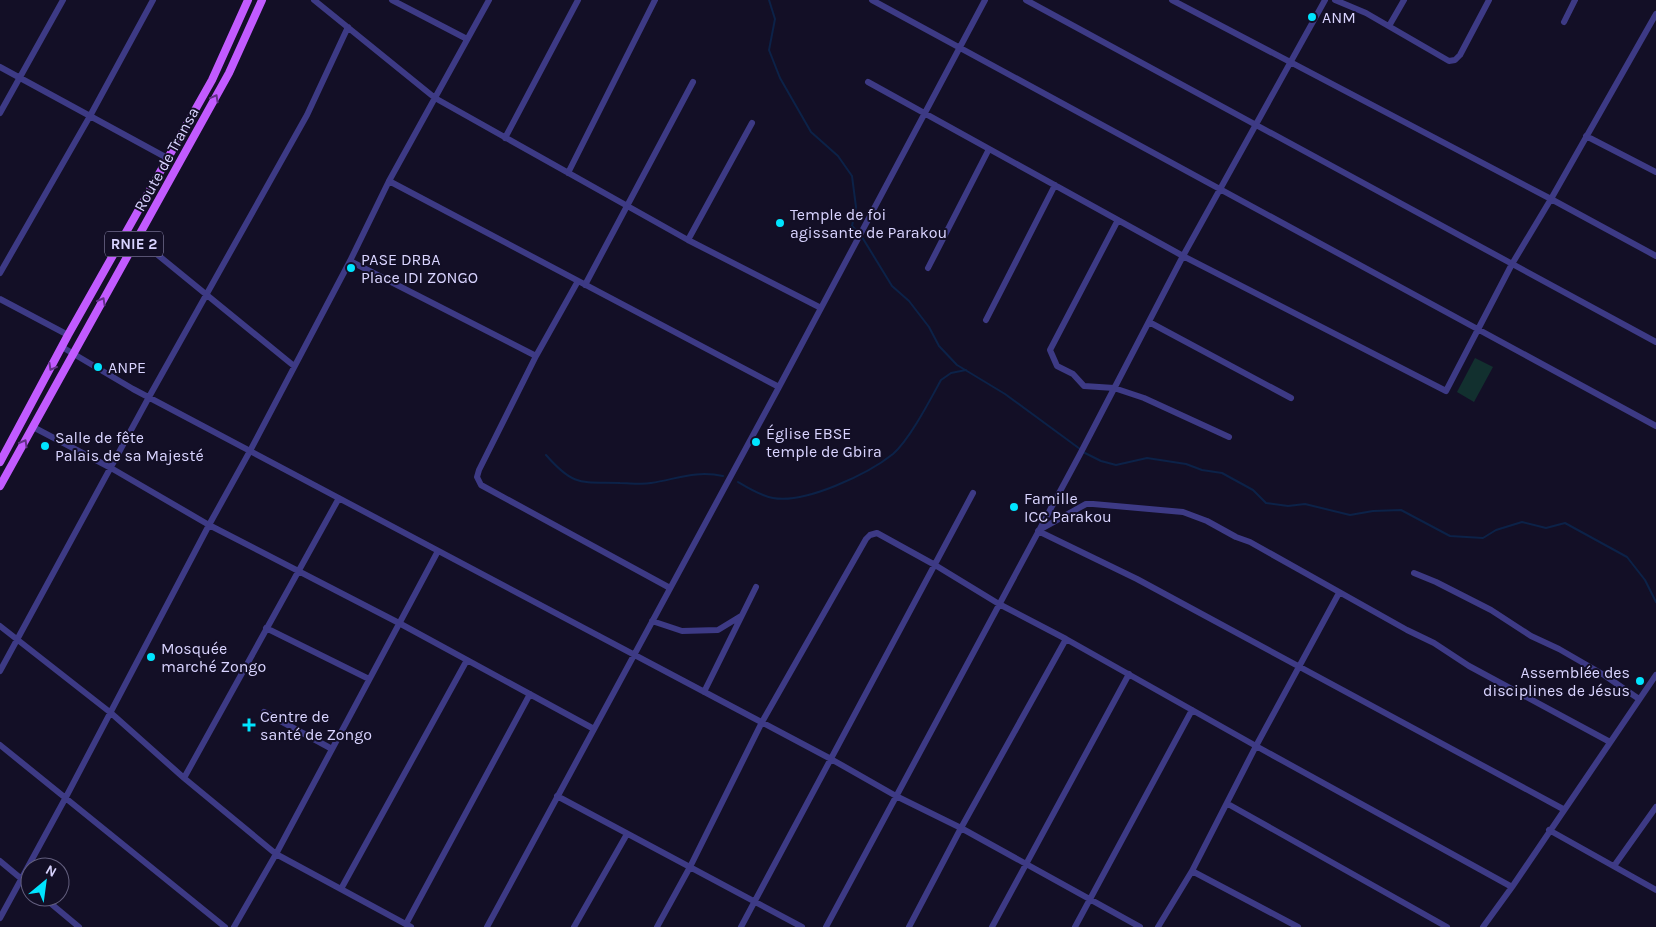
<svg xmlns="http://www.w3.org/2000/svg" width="1656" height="927" font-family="Karla,sans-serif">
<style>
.green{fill:#12302f}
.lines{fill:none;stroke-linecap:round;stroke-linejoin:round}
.stream{stroke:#0c2248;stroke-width:2}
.minor{stroke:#3d3a85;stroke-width:6}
.major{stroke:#c25bff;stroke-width:8}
.oneway{stroke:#623188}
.poi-dot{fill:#00e5ff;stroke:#130f26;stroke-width:2}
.labels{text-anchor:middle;stroke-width:4;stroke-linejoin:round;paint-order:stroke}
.shield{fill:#130f26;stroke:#9e99be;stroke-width:1}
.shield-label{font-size:15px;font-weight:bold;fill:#d9d4ff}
.poi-label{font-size:16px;fill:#d9d4ff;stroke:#130f26;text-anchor:start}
.street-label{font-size:16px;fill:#d9d4ff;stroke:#130f26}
</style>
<rect width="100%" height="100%" fill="#130f26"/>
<path class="green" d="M1475 358 1493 367 1474 402 1457 392Z"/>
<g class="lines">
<path class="stream" d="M769 0 775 19 769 50 780 78 811 132 838 156 852 176 856 207 852 226 859 233
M862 237 892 286 909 301 929 327 939 346 957 365 1005 394 1080 449
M1083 452 1101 461 1116 465 1147 458 1186 464 1202 470 1222 473 1253 490 1266 503 1288 506 1305 504 1350 515 1373 511 1401 510 1450 536 1483 538 1496 530 1522 522 1546 528 1565 523 1627 557 1645 580 1656 602
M546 455C574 487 581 482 620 483 630 483 641 485 651 483 677 479 696 470 723 476
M738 482C748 488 761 496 773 498 805 504 868 474 893 454 910 439 930 400 941 380L951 373 966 370"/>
<path class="minor" d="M314 0 435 98 688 240 821 308
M392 0 467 39
M872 0 1656 426
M1026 0 1656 342
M1172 0 1551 199 1656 14
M1335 0 1366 13 1449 61 1455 60 1460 55 1489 0
M1564 22 1575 0
M1389 26 1404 0
M0 67 169 159
M868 82 1183 256 1446 391 1512 264 1551 199 1656 256
M0 113 63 0
M1586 136 1656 172
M505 138 578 0
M568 173 655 0
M389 181 779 387
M1118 220 1050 350 1057 366 1073 374 1084 386 1114 388 1144 398 1229 437
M137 238 294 366
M688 240 752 123
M350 261 536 356
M928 268 989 149
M0 273 90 116 153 0
M578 281 536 356 479 470 477 477 481 485 670 588
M585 285 693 82
M0 299 68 335
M986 320 1055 185
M1149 322 1291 398
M62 347 133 389 831 759 896 796 961 828 1140 927
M33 427 111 468 209 525 399 623 594 729
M1039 530 1086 504H1093L1183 512 1207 521 1236 537 1250 542 1407 630 1434 643 1469 666 1610 742
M1038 531 1137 579 1563 809
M1414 573 1436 582 1491 610 1531 636 1559 649 1604 675 1639 699
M652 621 682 631 718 630 741 616
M0 626 111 713 184 778 276 854 411 927
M266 628 369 679
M0 671 149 397 307 115 348 27
M704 692 756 587
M264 712 332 749
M0 745 225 927
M184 778 339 498
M557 796 802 927
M1228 804 1447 927
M1549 830 1656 890
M0 861 30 886
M1614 866 1656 807
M1192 871 1298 927
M341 889 467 660
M43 897 79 927
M0 918 66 797 209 525 250 451 350 261 389 181 489 0
M406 924 530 694
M234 927 276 854 438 551
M487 927 779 387 985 0
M574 927 627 834
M657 927 690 867 762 722 866 539 870 535 877 533 935 565 999 604 1066 639 1256 746 1512 887
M741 927 973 493
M826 927 1079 456 1183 256 1325 0
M909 927 961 828 1066 639
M992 927 1129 674
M1075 927 1192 710
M1158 927 1192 871 1256 746 1339 593
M1483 927 1512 887 1656 675"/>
<path class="major" d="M0 462 68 335 212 80 248 0
M0 486 229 73 262 0"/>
</g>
<defs><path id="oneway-chevron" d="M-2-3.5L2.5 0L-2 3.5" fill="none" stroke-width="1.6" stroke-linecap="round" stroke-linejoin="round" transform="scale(1.25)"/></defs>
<g class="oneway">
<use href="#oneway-chevron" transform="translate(215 98) rotate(-61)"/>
<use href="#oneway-chevron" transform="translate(102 301) rotate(-61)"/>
<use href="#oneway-chevron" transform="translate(52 367) rotate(119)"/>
<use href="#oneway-chevron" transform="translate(24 443) rotate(-60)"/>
</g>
<g class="poi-dot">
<circle cx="1312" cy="17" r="5"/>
<circle cx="780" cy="223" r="5"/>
<circle cx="351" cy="268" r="5"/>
<circle cx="98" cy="367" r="5"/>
<circle cx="756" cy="442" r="5"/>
<circle cx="45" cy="446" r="5"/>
<circle cx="1014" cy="507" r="5"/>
<circle cx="151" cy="657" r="5"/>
<circle cx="1640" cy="681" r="5"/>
<path d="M246.5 717.5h5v5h5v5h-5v5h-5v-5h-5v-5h5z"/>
</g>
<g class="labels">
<rect class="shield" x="105" y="231.5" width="58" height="25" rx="4"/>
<g class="shield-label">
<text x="134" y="249">RNIE 2</text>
</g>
<g class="poi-label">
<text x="1322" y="23">ANM</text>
<text x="790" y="220">Temple de foi<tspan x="790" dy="18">agissante de Parakou</tspan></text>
<text x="361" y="265">PASE DRBA<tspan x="361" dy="18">Place IDI ZONGO</tspan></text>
<text x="108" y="373">ANPE</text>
<text x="766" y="439">Église EBSE<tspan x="766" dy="18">temple de Gbira</tspan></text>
<text x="55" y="443">Salle de fête<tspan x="55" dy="18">Palais de sa Majesté</tspan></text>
<text x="1024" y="504">Famille<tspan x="1024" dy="18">ICC Parakou</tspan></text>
<text x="161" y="654">Mosquée<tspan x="161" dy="18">marché Zongo</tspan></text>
<text x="1630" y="678" text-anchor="end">Assemblée des<tspan x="1630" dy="18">disciplines de Jésus</tspan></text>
<text x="260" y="722">Centre de<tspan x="260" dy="18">santé de Zongo</tspan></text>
</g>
<g class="street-label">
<text transform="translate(166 159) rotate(-61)" y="6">Route de Transa</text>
</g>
</g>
<g transform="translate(45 882) rotate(29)"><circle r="24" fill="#130f26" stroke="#625e7d"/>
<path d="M0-4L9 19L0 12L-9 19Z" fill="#00e5ff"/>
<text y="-8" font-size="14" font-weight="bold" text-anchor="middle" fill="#d9d4ff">N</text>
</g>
</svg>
